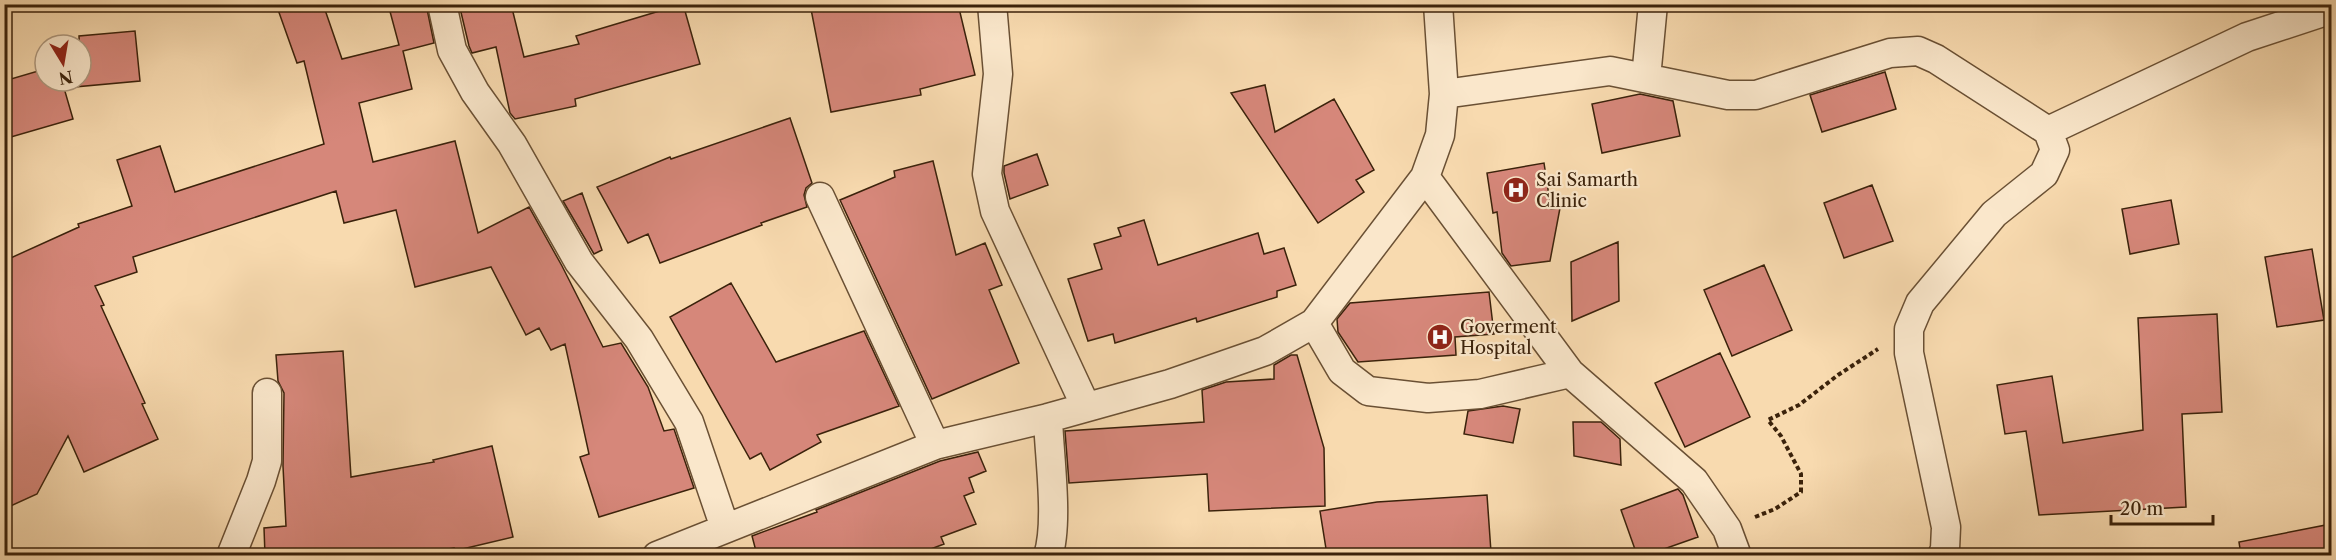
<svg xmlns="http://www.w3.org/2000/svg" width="2336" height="560" font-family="'Libre Caslon Text',serif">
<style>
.building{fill:#d6877a;stroke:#3b220b;stroke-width:1.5}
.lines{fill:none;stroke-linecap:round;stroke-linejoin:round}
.minor-casing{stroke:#6a5034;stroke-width:31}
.path{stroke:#3b220b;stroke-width:4;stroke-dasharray:4.5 3;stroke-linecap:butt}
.minor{stroke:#fae7cb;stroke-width:28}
.labels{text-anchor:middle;stroke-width:4.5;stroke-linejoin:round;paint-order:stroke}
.poi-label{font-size:18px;fill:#3b220b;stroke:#fae7cb;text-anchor:start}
</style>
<rect width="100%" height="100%" fill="#f8daaf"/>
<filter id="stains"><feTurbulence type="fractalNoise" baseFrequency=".00333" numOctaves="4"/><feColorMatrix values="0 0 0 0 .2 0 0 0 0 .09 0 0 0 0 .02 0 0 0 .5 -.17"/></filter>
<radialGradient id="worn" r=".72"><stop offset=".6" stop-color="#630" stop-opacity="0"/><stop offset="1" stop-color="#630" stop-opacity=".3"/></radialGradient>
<path class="building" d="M276 4H323L342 59 399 45 388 4H426L434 43 403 51 412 89 359 103 373 162 455 141 478 233 529 207 562 266 603 347 621 343 648 387 664 431 674 429 694 488 599 517 580 457 589 454 565 344 551 350 539 328 526 335 491 267 415 287 396 210 344 223 336 191 133 257 137 272 95 286 104 305 101 306 145 403 142 404 158 439 84 472 68 436 37 494 4 509V261L79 227 78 224 132 206 117 160 160 146 175 192 324 144 304 61 297 63Z
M459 4H511L524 57 579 44 576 36 683 4 700 64 575 99 576 106 515 119 510 113 496 47 472 53 469 46Z
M810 4H958L975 75 920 89 921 95 831 112Z
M135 31 140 81 64 88 73 119 4 139V81L45 69V81H81L79 36Z
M1885 72 1896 109 1822 132 1810 95Z
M1265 85 1275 132 1334 99 1374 170 1356 180 1364 192 1318 223 1231 93Z
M1640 94 1673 101 1680 136 1602 153 1592 104Z
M790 118 812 183 806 188 804 195 807 207 761 223 762 225 660 263 648 234 628 243 597 187 670 157 671 159Z
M1037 154 1048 185 1010 199 1004 173V166Z
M933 161 956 255 985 243 1002 285 989 290 1019 363 932 399 840 200 895 177 894 171Z
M1544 163 1551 209 1560 208 1550 261 1511 266 1502 253 1497 212 1493 213 1487 173Z
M1872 185 1893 241 1844 258 1824 203Z
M582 193 602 250 594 254 563 201Z
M2171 200 2179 244 2130 254 2122 209Z
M1144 220 1158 265 1258 233 1264 254 1284 248 1296 285 1277 291V297L1197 322 1196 318 1115 343 1113 334 1088 341 1068 279 1102 269 1094 244 1121 236 1118 228Z
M1618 242 1619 301 1572 321 1571 262Z
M2312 249 2324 320 2277 327 2265 257Z
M1764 265 1792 330 1732 356 1704 290Z
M731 283 776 362 864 331 899 406 817 435 821 442 770 470 761 453 750 459 670 317Z
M1489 292 1494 334 1455 337 1456 355 1358 362 1338 332 1337 319 1350 303Z
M2217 314 2222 412 2182 414 2186 507 2039 515 2026 431 2005 434 1997 385 2052 376 2063 443 2143 430 2138 318Z
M343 351 351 477 434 462 433 460 492 446 513 537 454 551V548L417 555H265L264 528 286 526 283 466 284 393 278 381 276 355Z
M1720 353 1750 417 1685 447 1655 383Z
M1291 355H1297L1324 448 1325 506 1209 511 1207 474 1069 483 1065 431 1204 422 1202 390 1226 382 1274 379V365Z
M1503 406 1520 409 1513 443 1464 434 1468 411Z
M1573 422H1601L1620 439 1621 465 1574 456Z
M978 452 986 471 969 478 974 492 964 496 976 524 941 537 944 544 915 555H757L752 536 817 512 816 510 940 461Z
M1678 489 1683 495 1698 537 1647 555H1637L1621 510Z
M1487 495 1491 552 1449 555H1327L1320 511 1377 502Z
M2331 524V555H2241L2239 542Z"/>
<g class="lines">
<defs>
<path id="minor" d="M442 4 452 50 475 92 512 144 579 262 639 339 689 422 725 528
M992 4 998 74 987 174 995 211 1086 407
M1438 4 1444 94 1440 135 1425 177 1570 373 1694 481 1727 529 1737 556
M1646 78 1653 4
M1444 94 1610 71 1728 95H1756L1890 53 1918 51 1936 59 2048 131 2055 150 2044 174 1994 214 1920 303 1909 329V353L1946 527 1945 549 1942 556
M2048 131 2247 37 2332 9
M820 197 935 445
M1314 323 1342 371 1368 391 1428 398 1480 394 1570 373
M1048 418C1049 455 1059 522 1048 556
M231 556 261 481 267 461V393
M657 556 935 445 1048 418 1170 384 1265 351 1314 323 1425 177"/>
</defs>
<use href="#minor" class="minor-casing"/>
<path class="path" d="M1755 517 1775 509 1801 492V474L1781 436 1768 420 1799 405 1838 375 1878 349"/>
<use href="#minor" class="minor"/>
</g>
<defs>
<symbol id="hospital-disc" viewBox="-11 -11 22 22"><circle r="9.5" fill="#8f2418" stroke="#fae7cb"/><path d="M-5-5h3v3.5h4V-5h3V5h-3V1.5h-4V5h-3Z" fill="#fff"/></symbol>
</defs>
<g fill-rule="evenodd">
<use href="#hospital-disc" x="1501" y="175" width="30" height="30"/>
<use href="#hospital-disc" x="1425" y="322" width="30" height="30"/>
</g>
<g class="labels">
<g class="poi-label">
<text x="1536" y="186">Sai Samarth<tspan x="1536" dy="21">Clinic</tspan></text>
<text x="1460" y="333">Goverment<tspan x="1460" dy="21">Hospital</tspan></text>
</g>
</g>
<rect width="2336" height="560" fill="none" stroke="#f8daaf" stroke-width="24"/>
<rect x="6" y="6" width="2324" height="548" fill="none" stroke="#3b220b" stroke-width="3"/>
<rect x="12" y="12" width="2312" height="536" fill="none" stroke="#3b220b" stroke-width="1.5"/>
<g transform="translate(63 63) rotate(169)"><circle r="28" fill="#fae7cb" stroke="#ae987e" stroke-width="1.5"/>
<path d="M0-4.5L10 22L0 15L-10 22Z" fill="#8f2418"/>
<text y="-9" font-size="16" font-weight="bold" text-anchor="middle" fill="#3b220b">N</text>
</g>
<path d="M2111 515v9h102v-9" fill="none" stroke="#3b220b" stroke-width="3"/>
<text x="2120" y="515" font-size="18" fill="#3b220b" stroke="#fae7cb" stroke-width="4.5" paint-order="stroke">20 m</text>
<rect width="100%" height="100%" filter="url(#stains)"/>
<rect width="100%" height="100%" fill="url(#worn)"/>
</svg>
